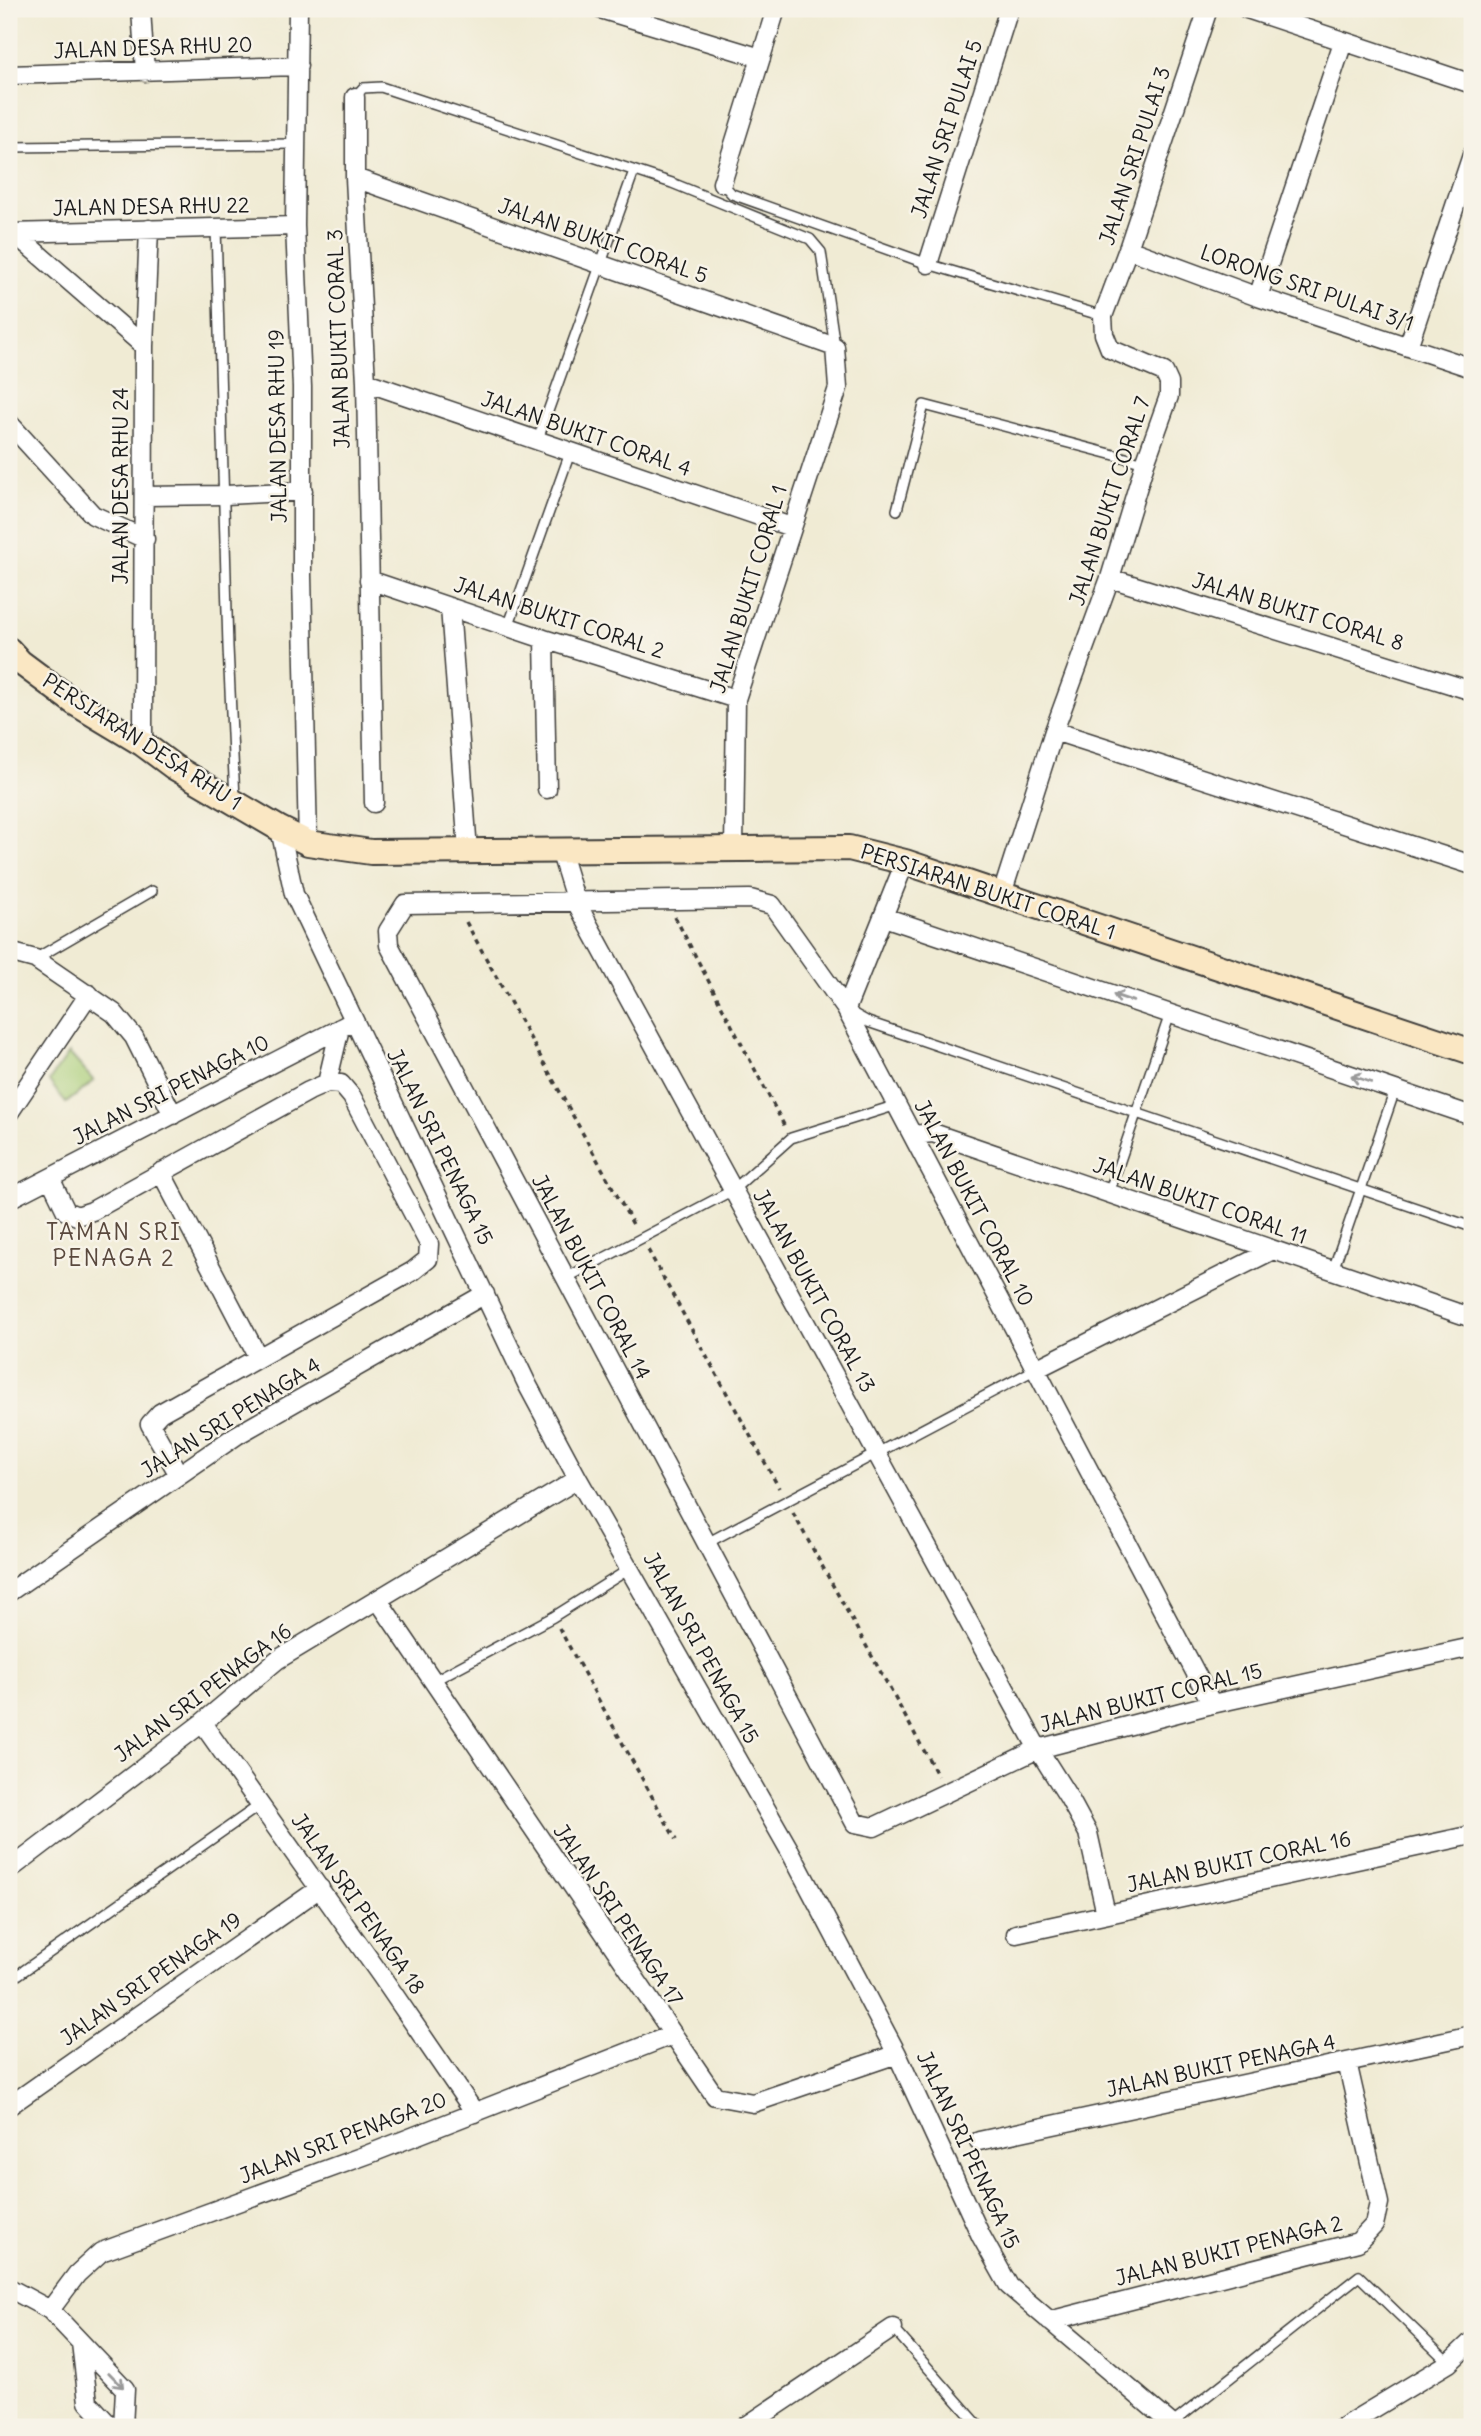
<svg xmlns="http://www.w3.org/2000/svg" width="1481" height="2436" font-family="Delius,sans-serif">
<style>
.green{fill:#a9cd77;stroke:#62744a;stroke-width:2}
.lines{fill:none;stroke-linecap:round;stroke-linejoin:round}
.lane-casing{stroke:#3c3b38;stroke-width:12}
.street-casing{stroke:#3c3b38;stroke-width:21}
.secondary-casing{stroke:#3c3b38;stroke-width:28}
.path{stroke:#3c3b38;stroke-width:3.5;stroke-dasharray:5 5;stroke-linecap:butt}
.lane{stroke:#fff;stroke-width:9}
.street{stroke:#fff;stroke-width:18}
.secondary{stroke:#fae7c3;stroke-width:24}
.oneway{stroke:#999}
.labels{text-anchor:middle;stroke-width:5;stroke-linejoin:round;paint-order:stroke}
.street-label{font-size:21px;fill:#1c1c1c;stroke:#f7f3e8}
.neighbourhood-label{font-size:23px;letter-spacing:2px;fill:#59483d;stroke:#f7f3e8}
</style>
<rect width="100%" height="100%" fill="#f7f3e8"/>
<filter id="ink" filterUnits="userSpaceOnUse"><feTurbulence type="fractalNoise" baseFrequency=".0143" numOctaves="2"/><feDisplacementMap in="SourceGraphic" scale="14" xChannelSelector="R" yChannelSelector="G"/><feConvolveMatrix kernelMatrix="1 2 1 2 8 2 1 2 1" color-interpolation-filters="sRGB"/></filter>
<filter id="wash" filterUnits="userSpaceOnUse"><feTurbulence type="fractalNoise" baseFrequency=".00686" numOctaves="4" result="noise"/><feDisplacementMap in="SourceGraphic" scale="28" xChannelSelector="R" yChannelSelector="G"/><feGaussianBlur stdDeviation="1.57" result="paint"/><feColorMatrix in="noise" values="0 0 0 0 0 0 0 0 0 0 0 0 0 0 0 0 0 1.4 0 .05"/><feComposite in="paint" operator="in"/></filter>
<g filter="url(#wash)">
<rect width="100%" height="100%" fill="#f0ebd4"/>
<path class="green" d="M69 1053 94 1081 66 1103 49 1081Z"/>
</g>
<g filter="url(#ink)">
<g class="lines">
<defs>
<path id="lane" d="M355 97 363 88 381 87 672 183 810 239 821 252 835 347
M9 147 295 144
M722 183 732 194 928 264 1103 316
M216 227 228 647 235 799
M537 442 634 171
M897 510 924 405 1145 463
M508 627 570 453
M35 959 152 891
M852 1013 868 1022 1472 1227
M1109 1193 1170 1014
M1333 1270 1395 1090
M566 1278 733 1190 791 1138 897 1105
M707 1543 1036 1369
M433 1681 553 1617 631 1568
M9 1981 260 1805
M893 2328 980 2427
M1173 2423 1359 2276 1449 2363"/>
<path id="street" d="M141 9 145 72
M298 9 295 226 302 387V575L308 843
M600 9 761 58
M1247 9 1472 84
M9 75 298 66
M355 97V178L366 382 374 803
M355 178 835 347 838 388 736 699 734 849
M722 183 776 9
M9 233 295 226
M14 233 144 346
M1128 249 1258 297 1472 368
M928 264 1009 9
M1258 297 1343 42
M1408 347 1472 155
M366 382 791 527
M9 423 93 515 145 539
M144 496 226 495 303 491
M1110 578 1472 691
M369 580 544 639 736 699
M450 607 468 851
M544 639 547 789
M1054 731 1472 865
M143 744 144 346 149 229
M280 829 294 894 527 1384 578 1479 790 1851 897 2054 981 2236 1009 2286 1175 2427
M560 850 576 902 1038 1749 1069 1798 1088 1833 1106 1914
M1002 894 1054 731 1110 578 1145 463 1169 396V383L1164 372 1110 349 1104 334 1103 316 1128 249 1208 9
M884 917 1472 1116
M9 952 35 959 114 1013 134 1037 173 1115
M846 1009 905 862
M327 1083 340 1028
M9 1113 89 994
M913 1135 933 1133 1472 1318
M161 1172 258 1357
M50 1178 66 1211 77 1216 92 1211 309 1091 327 1083 341 1084 352 1097 429 1244 428 1259 413 1271 160 1413 150 1424 179 1475
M9 1199 354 1021
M1036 1369 1273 1250
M9 1592 237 1435 485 1294
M378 1600 715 2096 753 2103 897 2054
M1212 1704 846 1009 772 905 750 899 405 904 388 931 389 945 855 1823 874 1827 1038 1749 1212 1704 1472 1647
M202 1723 382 1977 475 2113
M9 1870 202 1723 277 1660 578 1479
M1016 1934 1472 1835
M9 2106 320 1888
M979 2141 1472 2035
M9 2288 50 2310 125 2389 123 2427
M50 2310 77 2274 101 2252 369 2154 672 2035
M1049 2321 1358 2242 1374 2225 1379 2203 1347 2062
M81 2343 88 2402 111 2427
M745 2427 893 2328
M1343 2427 1449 2363 1472 2341"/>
<path id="secondary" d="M9 650 20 662 75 703 143 744 174 767 280 829 308 843 371 852 849 848 905 862 1472 1052"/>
</defs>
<use href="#lane" class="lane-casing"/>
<use href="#street" class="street-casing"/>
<use href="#secondary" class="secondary-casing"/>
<path class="path" d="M675 917 785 1127
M466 922 635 1228
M648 1250 779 1488
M793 1513 938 1776
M559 1628 676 1840"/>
<use href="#lane" class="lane"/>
<use href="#street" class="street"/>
<use href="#secondary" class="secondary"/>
</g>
<defs><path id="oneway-shaft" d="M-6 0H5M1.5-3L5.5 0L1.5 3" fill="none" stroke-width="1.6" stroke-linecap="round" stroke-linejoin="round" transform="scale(1.75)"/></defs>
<g class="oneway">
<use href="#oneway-shaft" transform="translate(1123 998) rotate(-161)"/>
<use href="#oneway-shaft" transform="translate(1361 1079) rotate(-161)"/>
<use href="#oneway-shaft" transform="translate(116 2380) rotate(46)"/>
</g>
</g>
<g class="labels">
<g class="street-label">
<text transform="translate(153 48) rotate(-2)" y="7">JALAN DESA RHU 20</text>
<text transform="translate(947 129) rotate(-72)" y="7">JALAN SRI PULAI 5</text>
<text transform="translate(1135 156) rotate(-72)" y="7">JALAN SRI PULAI 3</text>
<text transform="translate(151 207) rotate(-1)" y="7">JALAN DESA RHU 22</text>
<text transform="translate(603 241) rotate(19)" y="7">JALAN BUKIT CORAL 5</text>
<text transform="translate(1307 288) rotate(19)" y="7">LORONG SRI PULAI 3/1</text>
<text transform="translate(339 339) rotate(-92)" y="7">JALAN BUKIT CORAL 3</text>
<text transform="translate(278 426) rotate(-91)" y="7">JALAN DESA RHU 19</text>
<text transform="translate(586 434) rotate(19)" y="7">JALAN BUKIT CORAL 4</text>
<text transform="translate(121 486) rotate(-90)" y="7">JALAN DESA RHU 24</text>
<text transform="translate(1110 501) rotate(-72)" y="7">JALAN BUKIT CORAL 7</text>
<text transform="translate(749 589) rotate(-73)" y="7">JALAN BUKIT CORAL 1</text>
<text transform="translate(1298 612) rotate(17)" y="7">JALAN BUKIT CORAL 8</text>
<text transform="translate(559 618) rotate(18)" y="7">JALAN BUKIT CORAL 2</text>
<text transform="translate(142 742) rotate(33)" y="7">PERSIARAN DESA RHU 1</text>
<text transform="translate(988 892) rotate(18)" y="7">PERSIARAN BUKIT CORAL 1</text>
<text transform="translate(171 1090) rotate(-27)" y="7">JALAN SRI PENAGA 10</text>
<text transform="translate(440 1147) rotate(64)" y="7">JALAN SRI PENAGA 15</text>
<text transform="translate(1200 1201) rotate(19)" y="7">JALAN BUKIT CORAL 11</text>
<text transform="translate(974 1203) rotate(62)" y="7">JALAN BUKIT CORAL 10</text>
<text transform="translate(591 1277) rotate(62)" y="7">JALAN BUKIT CORAL 14</text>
<text transform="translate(814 1291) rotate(61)" y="7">JALAN BUKIT CORAL 13</text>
<text transform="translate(231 1418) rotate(-32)" y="7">JALAN SRI PENAGA 4</text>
<text transform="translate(701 1648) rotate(61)" y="7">JALAN SRI PENAGA 15</text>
<text transform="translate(203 1693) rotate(-37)" y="7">JALAN SRI PENAGA 16</text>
<text transform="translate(1151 1698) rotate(-14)" y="7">JALAN BUKIT CORAL 15</text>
<text transform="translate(1239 1862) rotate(-12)" y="7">JALAN BUKIT CORAL 16</text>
<text transform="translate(358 1904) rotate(55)" y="7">JALAN SRI PENAGA 18</text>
<text transform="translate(618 1915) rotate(56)" y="7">JALAN SRI PENAGA 17</text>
<text transform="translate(151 1979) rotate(-35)" y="7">JALAN SRI PENAGA 19</text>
<text transform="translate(1221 2066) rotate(-12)" y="7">JALAN BUKIT PENAGA 4</text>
<text transform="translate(343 2138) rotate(-21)" y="7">JALAN SRI PENAGA 20</text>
<text transform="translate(968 2150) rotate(65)" y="7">JALAN SRI PENAGA 15</text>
<text transform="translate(1229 2251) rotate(-14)" y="7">JALAN BUKIT PENAGA 2</text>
</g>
<g class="neighbourhood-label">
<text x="114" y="1240">TAMAN SRI<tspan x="114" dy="26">PENAGA 2</tspan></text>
</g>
</g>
<rect width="1481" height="2436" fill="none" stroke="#f7f3e8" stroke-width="35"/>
</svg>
